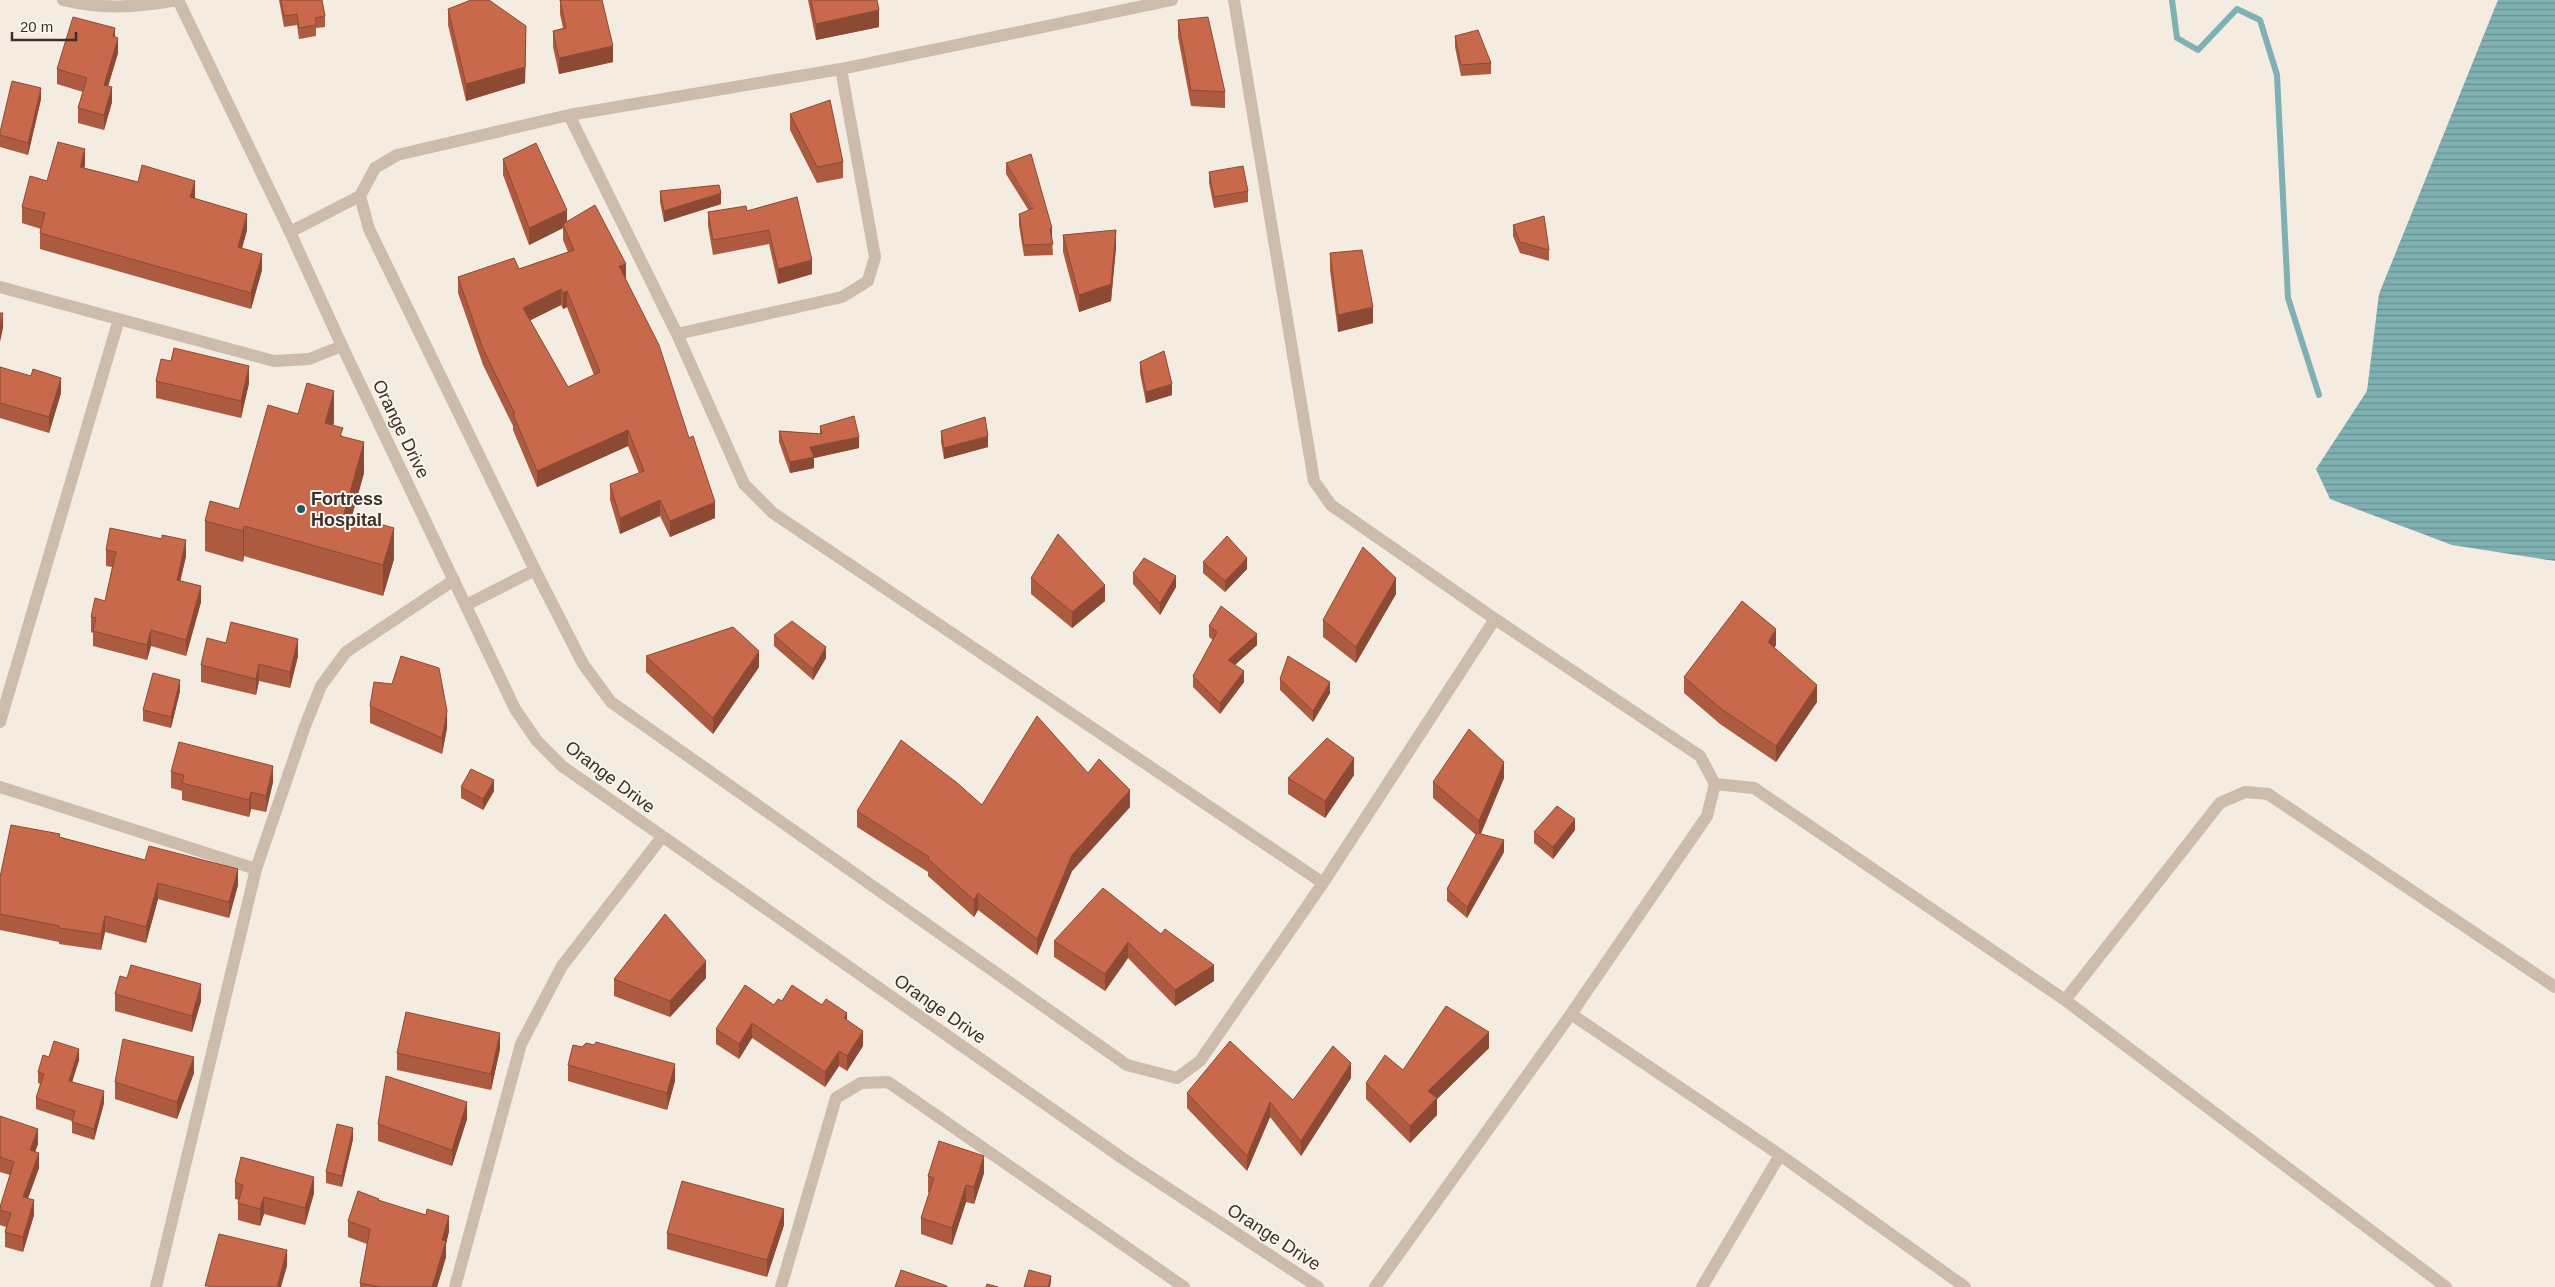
<svg xmlns="http://www.w3.org/2000/svg" width="2555" height="1287" font-family="Arial,sans-serif">
<style>
.water{fill:url(#water-rules)}
.lines{fill:none;stroke-linecap:round;stroke-linejoin:round}
.stream{stroke:#7fb0b2;stroke-width:6}
.minor{stroke:#cdbbac;stroke-width:12}
.tertiary{stroke:#cdbbac;stroke-width:12}
.wall{fill:#ac5a40;fill-rule:evenodd}
.shaded-wall{fill:#8c4a34}
.building{fill:#c8694b;stroke:#8c4a34;fill-rule:evenodd}
.poi-dot{fill:#1f5a5e;stroke:#fbf5ee;stroke-width:2}
.labels{text-anchor:middle;stroke-width:4;stroke-linejoin:round;paint-order:stroke}
.street-label{font-size:18px;fill:#3b302b;stroke:#fbf5ee}
.poi-label{font-size:18px;font-weight:bold;fill:#3b302b;stroke:#fbf5ee;text-anchor:start}
</style>
<defs>
<pattern id="water-rules" width="6" height="5" patternUnits="userSpaceOnUse" patternTransform="scale(1.25)"><rect width="6" height="5" fill="#7fb0b2"/><path d="M0 2.5h6" fill="none" stroke="#699091"/></pattern>
</defs>
<rect width="100%" height="100%" fill="#f4ebe1"/>
<path class="water" d="M2498 0H2555V561L2452 545 2330 499 2316 469 2367 391 2379 294Z"/>
<g class="lines">
<path class="stream" d="M2172 0 2177 38 2198 50 2237 9 2260 20 2277 75 2288 298 2319 395"/>
<path class="minor" d="M63 0C104 10 137 7 178 0
M1172 0 841 69 569 115 397 155 375 168 360 196 369 229 535 570 583 664 611 702 1127 1065 1177 1078 1200 1061 1323 883 1495 619
M1234 0 1314 481 1331 505 1495 619 1700 756 1715 784 1707 816 1571 1014 1375 1287
M569 115 677 334 744 484 773 513 1323 883
M290 232 360 196
M0 287 274 361 309 359 342 346
M677 334 842 297 868 281 875 257 841 69
M466 605 535 570
M0 722 119 319
M1715 784 1754 788 2065 1000 2446 1287
M0 787 256 869
M2065 1000 2220 803 2245 792 2268 794 2555 987
M1571 1014 1780 1155 1965 1287
M156 1287 256 869 305 726 321 686 346 652 454 580
M455 1287 521 1044 562 966 662 837
M781 1287 836 1098 861 1083 888 1082 1184 1287
M1702 1287 1780 1155"/>
<path class="tertiary" d="M178 0 290 232 342 346 515 709 537 741 562 766 1125 1160 1318 1287"/>
</g>
<path class="wall" d="M279 0H322L325 16V27L316 28V36L299 39 297 25 284 27Z
M560 0H602L613 62 559 74 553 47V31L563 28 560 14Z
M808 0H877L879 27 816 40Z
M448 9 526 42 525 83 466 101 448 25Z
M1178 20 1225 92V108L1191 106 1178 37Z
M1455 36 1491 63V74L1461 76 1455 47Z
M115 37 118 53 108 86 112 102 104 130 78 123V108L83 92 57 84V69Z
M41 99 28 155 0 147V132Z
M790 114 843 162V178L817 183 790 130Z
M503 159 626 280 715 518 670 537 660 516 620 534 610 500V484L639 473 628 446 537 487 513 430V426L483 365 458 293V277L519 269 568 252 563 240V228L529 245 503 175ZM561 305 563 309 567 307 594 375 568 387 530 320Z
M1006 163 1052 239 1053 255 1024 256 1019 225V214L1029 211 1006 174Z
M85 165 84 168 195 197 194 198 247 230 242 248 262 270 251 309 40 249V233L41 229 22 223V207L47 181Z
M1209 172 1248 191V202L1214 208 1209 183Z
M660 191 721 204 664 222 660 202Z
M797 197 812 274 778 284 769 244 713 255 708 226V212L747 211Z
M1513 225 1549 250V261L1520 253 1513 236Z
M1063 235 1116 247 1111 301 1079 312 1063 252Z
M1330 253 1373 323 1338 332 1330 270Z
M1140 362 1172 395 1146 403 1140 373Z
M0 367 61 393 49 433 0 418Z
M156 381 249 383 241 418 156 398Z
M298 414 334 422 333 425 343 437 364 473 352 516 394 559 383 596 244 556 243 562 205 551V521L239 509Z
M820 426 859 448 814 458V468L790 473 779 442V431L820 434Z
M941 431 988 447 944 459 941 442Z
M106 550 186 556 180 581 201 602 186 656 151 646 147 660 93 646V633L91 632V617L105 601 112 567 106 566Z
M1203 562 1247 569 1225 592 1203 573Z
M1133 573 1176 587 1160 615 1133 584Z
M1031 578 1105 601 1072 628 1031 594Z
M1396 594 1356 663 1323 637V620Z
M1209 626 1257 645 1235 665 1244 682 1220 714 1193 687V676L1213 640 1209 637Z
M774 635 826 658 813 680 774 646Z
M226 643 298 656 290 688 259 681 256 695 201 682V665Z
M1776 645 1774 648 1817 702 1776 762 1720 724 1684 693V677Z
M646 656 759 667 713 734 646 672Z
M1280 679 1330 693 1313 722 1280 690Z
M180 691 171 728 143 721V710Z
M370 706 447 728 442 754 370 723Z
M171 772 273 782 266 812 251 809 249 817 182 800V791L171 788Z
M1088 773 1130 807 1072 871 1037 955 978 910 974 917 928 876V872L857 827V811L982 805Z
M1354 775 1325 818 1288 794V778Z
M1504 778 1481 834 1504 852 1467 918 1447 901V889L1476 835 1433 798V782Z
M461 787 494 791 483 810 461 798Z
M1575 830 1553 859 1534 843V832Z
M60 837 238 885 229 918 158 899 146 943 105 932 101 950 59 944V942L0 930V877Z
M1161 934 1214 981 1175 1006 1128 958 1105 991 1054 957V941Z
M127 978 201 1001 192 1032 115 1011V994Z
M706 978 670 1017 614 996V979Z
M782 1001 822 1005 847 1021 863 1046 847 1071 839 1066 825 1087 752 1038 739 1059 716 1044V1029Z
M1489 1048 1437 1099V1115L1410 1143 1366 1099V1083L1403 1070Z
M500 1049 491 1090 397 1070V1053Z
M49 1057 79 1060 72 1082 104 1103 94 1140 72 1133V1121L36 1109V1098L40 1084 38 1083V1072Z
M568 1065 675 1081 667 1110 568 1081Z
M194 1073 177 1119 115 1099V1082Z
M1351 1078 1301 1156 1270 1117 1247 1171 1187 1108V1093L1293 1100Z
M0 1116 38 1144 35 1152 39 1168 28 1198 34 1215 23 1252 5 1247V1232L6 1227 0 1225V1207L10 1175 0 1172Z
M467 1119 452 1166 378 1141V1124Z
M353 1139 342 1187 326 1183V1172Z
M984 1173 974 1204 966 1202 952 1245 921 1234V1218L929 1193 928 1192V1176Z
M235 1182 314 1193 305 1225 264 1214 260 1226 238 1220V1203L239 1200 235 1199Z
M379 1201 449 1231 446 1244V1257L437 1287H360V1283L367 1244 348 1237V1221Z
M784 1225 767 1277 667 1249V1233Z"/>
<path class="shaded-wall" d="M879 10V27L816 40V24Z
M526 26 525 83 466 101V84Z
M115 28V43L113 36Z
M118 38V53L104 100V85Z
M613 46V62L559 74V58Z
M112 87V102L104 130V115Z
M41 88V99L28 155V143Z
M85 149V165L80 183V167Z
M195 181V197L190 213V197Z
M721 193V204L664 222V211Z
M567 210V226L563 224V228L529 245V228Z
M247 214V230L238 263V247Z
M1052 228V239L1050 240V229Z
M1116 230V247L1111 301 1079 312V295Z
M262 254V270L251 309V293Z
M812 260V274L778 284V269Z
M626 264V280L619 266Z
M561 289V305L523 324V308Z
M567 291V307L563 309V293Z
M1373 307V323L1338 332V315Z
M3 313V328L0 342V327Z
M249 366V383L241 418V401Z
M61 378V393L49 433V417Z
M1172 384V395L1146 403V392Z
M334 391V422L325 454V423Z
M628 430V446L537 487V471Z
M988 436V447L944 459V448Z
M859 437V448L814 458V468L790 473V462L810 447Z
M364 442V473L344 544V514Z
M660 500V516L620 534V518Z
M715 502V518L670 537V521Z
M244 526V556L243 562V531Z
M394 528V559L383 596V565Z
M186 540V556L177 596V580Z
M1247 558V569L1225 592V581Z
M1176 576V587L1160 615V603Z
M1396 578V594L1356 663V647Z
M1105 585V601L1072 628V612Z
M201 586V602L186 656V640Z
M1776 629V645L1768 658V642Z
M151 630V646L147 660V645Z
M1257 634V645L1228 671V660Z
M298 639V656L290 688V672Z
M826 647V658L813 680V669Z
M759 651V667L713 734V718Z
M259 664V681L256 695V679Z
M1244 671V682L1220 714V703Z
M180 680V691L171 728V717Z
M1330 682V693L1313 722V711Z
M1817 685V702L1776 762V746Z
M447 711V728L442 754V738Z
M1354 758V775L1325 818V801Z
M1504 762V778L1479 837V821Z
M273 766V782L266 812V796Z
M494 780V791L483 810V799Z
M1130 790V807L1072 871 1037 955V939L1072 855Z
M251 792V809L249 817V800Z
M1575 819V830L1553 859V847Z
M1504 840V852L1467 918V907Z
M238 869V885L229 918V902Z
M158 883V899L146 943V927Z
M978 893V910L974 917V900Z
M105 916V932L101 950V934Z
M1128 942V958L1105 991V974Z
M706 961V978L670 1017V1001Z
M1214 965V981L1175 1006V990Z
M201 984V1001L192 1032V1016Z
M847 1013V1028L844 1018Z
M752 1023V1038L739 1059V1044Z
M863 1031V1046L847 1071V1056Z
M1489 1032V1048L1437 1099V1115L1410 1143V1126L1428 1091Z
M500 1033V1049L491 1090V1074Z
M79 1049V1060L69 1092V1081Z
M839 1051V1066L825 1087V1072Z
M194 1057V1073L177 1119V1102Z
M1351 1063V1078L1301 1156V1141Z
M675 1064V1081L667 1110V1093Z
M104 1091V1103L94 1140V1129Z
M467 1102V1119L452 1166V1150Z
M1270 1102V1117L1247 1171V1156Z
M353 1128V1139L342 1187V1176Z
M38 1129V1144L30 1165V1150Z
M39 1153V1168L23 1212V1197Z
M984 1156V1173L974 1204V1187Z
M314 1177V1193L305 1225V1208Z
M966 1185V1202L952 1245V1228Z
M264 1197V1214L260 1226V1209Z
M34 1200V1215L23 1252V1237Z
M784 1209V1225L767 1277V1260Z
M449 1216V1231L446 1244V1257L437 1287H432L442 1240Z
M287 1250V1266L281 1287H277Z
M1051 1276V1282L1050 1287H1048Z"/>
<path class="building" d="M281 0H322L325 16 315 18 316 25 299 28 297 14 284 16Z
M471 0H489L526 26 525 67 466 84 448 9Z
M560 0H602L613 46 559 58 553 31 566 28Z
M811 0H877L879 10 816 24Z
M73 17 115 28 113 36 118 38 104 85 112 87 104 115 78 108 87 78 57 69Z
M1208 17 1225 92 1191 90 1178 20Z
M1478 30 1491 63 1461 65 1455 36Z
M12 81 41 88 28 143 0 135V132Z
M830 100 843 162 817 167 790 114Z
M58 142 85 149 80 167 138 182 142 165 195 181 190 197 247 214 238 247 262 254 251 293 40 233 45 213 22 207 30 176 47 181Z
M536 143 567 210 529 228 503 159Z
M1031 154 1052 228 1050 229 1053 244 1024 245 1019 214 1034 208 1006 163Z
M1243 166 1248 191 1214 197 1209 172Z
M719 185 721 193 664 211 660 191Z
M797 197 812 260 778 269 769 230 713 240 708 212 746 206 747 211Z
M595 205 626 264 619 266 659 345 689 438 693 436 715 502 670 521 660 500 620 518 610 484 644 471 628 430 537 471 513 414H515L483 349 458 277 514 258 519 269 574 250 563 224ZM561 289 563 293 567 291 600 372 568 387 523 308Z
M1544 216 1549 250 1520 242 1513 225Z
M1116 230 1111 284 1079 295 1063 235Z
M1362 250 1373 307 1338 315 1330 253Z
M0 313H3L0 327Z
M174 348 249 366 241 401 156 381 161 359 171 361Z
M1164 351 1172 384 1146 392 1140 362Z
M0 367 31 376 33 369 61 378 49 417 0 403Z
M307 383 334 391 325 423 343 428 340 436 364 442 344 514 394 528 383 565 244 526 243 531 205 521 210 501 239 509 268 405 298 414Z
M854 416 859 437 810 447 814 457 790 462 779 431 822 434 820 426Z
M985 417 988 436 944 448 941 431Z
M110 528 162 539V535L186 540 177 580 201 586 186 640 151 630 147 645 93 631 96 618 91 617 95 598 105 601 116 552 106 550Z
M1058 534 1105 585 1072 612 1031 578Z
M1227 536 1247 558 1225 581 1203 562Z
M1363 547 1396 578 1356 647 1323 620Z
M1144 558 1176 576 1160 603 1133 573Z
M1742 601 1776 629 1768 642 1817 685 1776 746 1720 708 1684 677Z
M1221 606 1257 634 1228 660 1244 671 1220 703 1193 676 1217 632 1209 626Z
M792 621 826 647 813 669 774 635Z
M231 622 298 639 290 672 259 664 256 679 201 665 207 638 226 643Z
M733 627 759 651 713 718 646 656Z
M401 656 439 668 447 711 442 738 370 706 374 682 392 684Z
M1288 656 1330 682 1313 711 1280 679Z
M153 673 180 680 171 717 143 710Z
M1037 716 1088 773 1099 759 1130 790 1072 855 1037 939 978 893 974 900 928 859 929 857 857 811 901 740 956 782 982 805Z
M1469 729 1504 762 1479 821 1433 782Z
M1327 738 1354 758 1325 801 1288 778Z
M179 742 273 766 266 796 251 792 249 800 182 783 184 775 171 772Z
M471 769 494 780 483 799 461 787Z
M1557 806 1575 819 1553 847 1534 832Z
M11 825 60 834 59 837 145 860 149 846 238 869 229 902 158 883 146 927 105 916 101 934 59 928V926L0 914V877Z
M1477 833 1504 840 1467 907 1447 889Z
M1103 888 1161 934 1165 929 1214 965 1175 990 1128 942 1105 974 1054 941Z
M665 914 706 961 670 1001 614 979Z
M131 965 201 984 192 1016 115 994 120 976 127 978Z
M745 985 774 1005 778 999 782 1001 792 985 822 1005 826 999 847 1013 844 1018 863 1031 847 1056 839 1051 825 1072 752 1023 739 1044 716 1029Z
M1446 1006 1489 1032 1428 1091 1437 1098 1410 1126 1366 1083 1385 1055 1403 1070Z
M406 1012 500 1033 491 1074 397 1053Z
M123 1039 194 1057 177 1102 115 1082Z
M54 1041 79 1049 69 1081 104 1091 94 1129 72 1122 75 1111 36 1098 44 1074 38 1072 43 1055 49 1057Z
M1230 1041 1293 1100 1333 1046 1351 1063 1301 1141 1270 1102 1247 1156 1187 1093Z
M596 1042 675 1064 667 1093 568 1065 573 1045 582 1047 586 1043 594 1045Z
M386 1076 467 1102 452 1150 378 1124Z
M0 1116 38 1129 30 1150 39 1153 23 1197 34 1200 23 1237 5 1232 11 1213 0 1210V1207L14 1162 0 1157Z
M337 1124 353 1128 342 1176 326 1172Z
M939 1141 984 1156 974 1187 966 1185 952 1228 921 1218 934 1178 928 1176Z
M241 1157 314 1177 305 1208 264 1197 260 1209 238 1203 243 1185 235 1182Z
M682 1181 784 1209 767 1260 667 1233Z
M358 1191 379 1199 378 1200 426 1215 427 1209 449 1216 442 1240 446 1241 432 1287H381L360 1283 370 1229 348 1221Z
M219 1234 287 1250 277 1287H209V1286H205Z
M901 1270 947 1286V1287H895Z
M1029 1270 1051 1276 1048 1287H1024Z
M987 1284 998 1287H986Z"/>
<circle class="poi-dot" cx="301" cy="509" r="5"/>
<g class="labels">
<g class="street-label">
<text transform="translate(401 429) rotate(64)" y="6">Orange Drive</text>
<text transform="translate(610 777) rotate(37)" y="6">Orange Drive</text>
<text transform="translate(940 1009) rotate(35)" y="6">Orange Drive</text>
<text transform="translate(1274 1237) rotate(33)" y="6">Orange Drive</text>
</g>
<g class="poi-label">
<text x="311" y="505">Fortress<tspan x="311" dy="21">Hospital</tspan></text>
</g>
</g>
<path d="M12 32v8h64v-8" fill="none" stroke="#3b302b" stroke-width="2.5"/>
<text x="20" y="32" font-size="15" fill="#3b302b" stroke="#fbf5ee" stroke-width="4" paint-order="stroke">20 m</text>
</svg>
